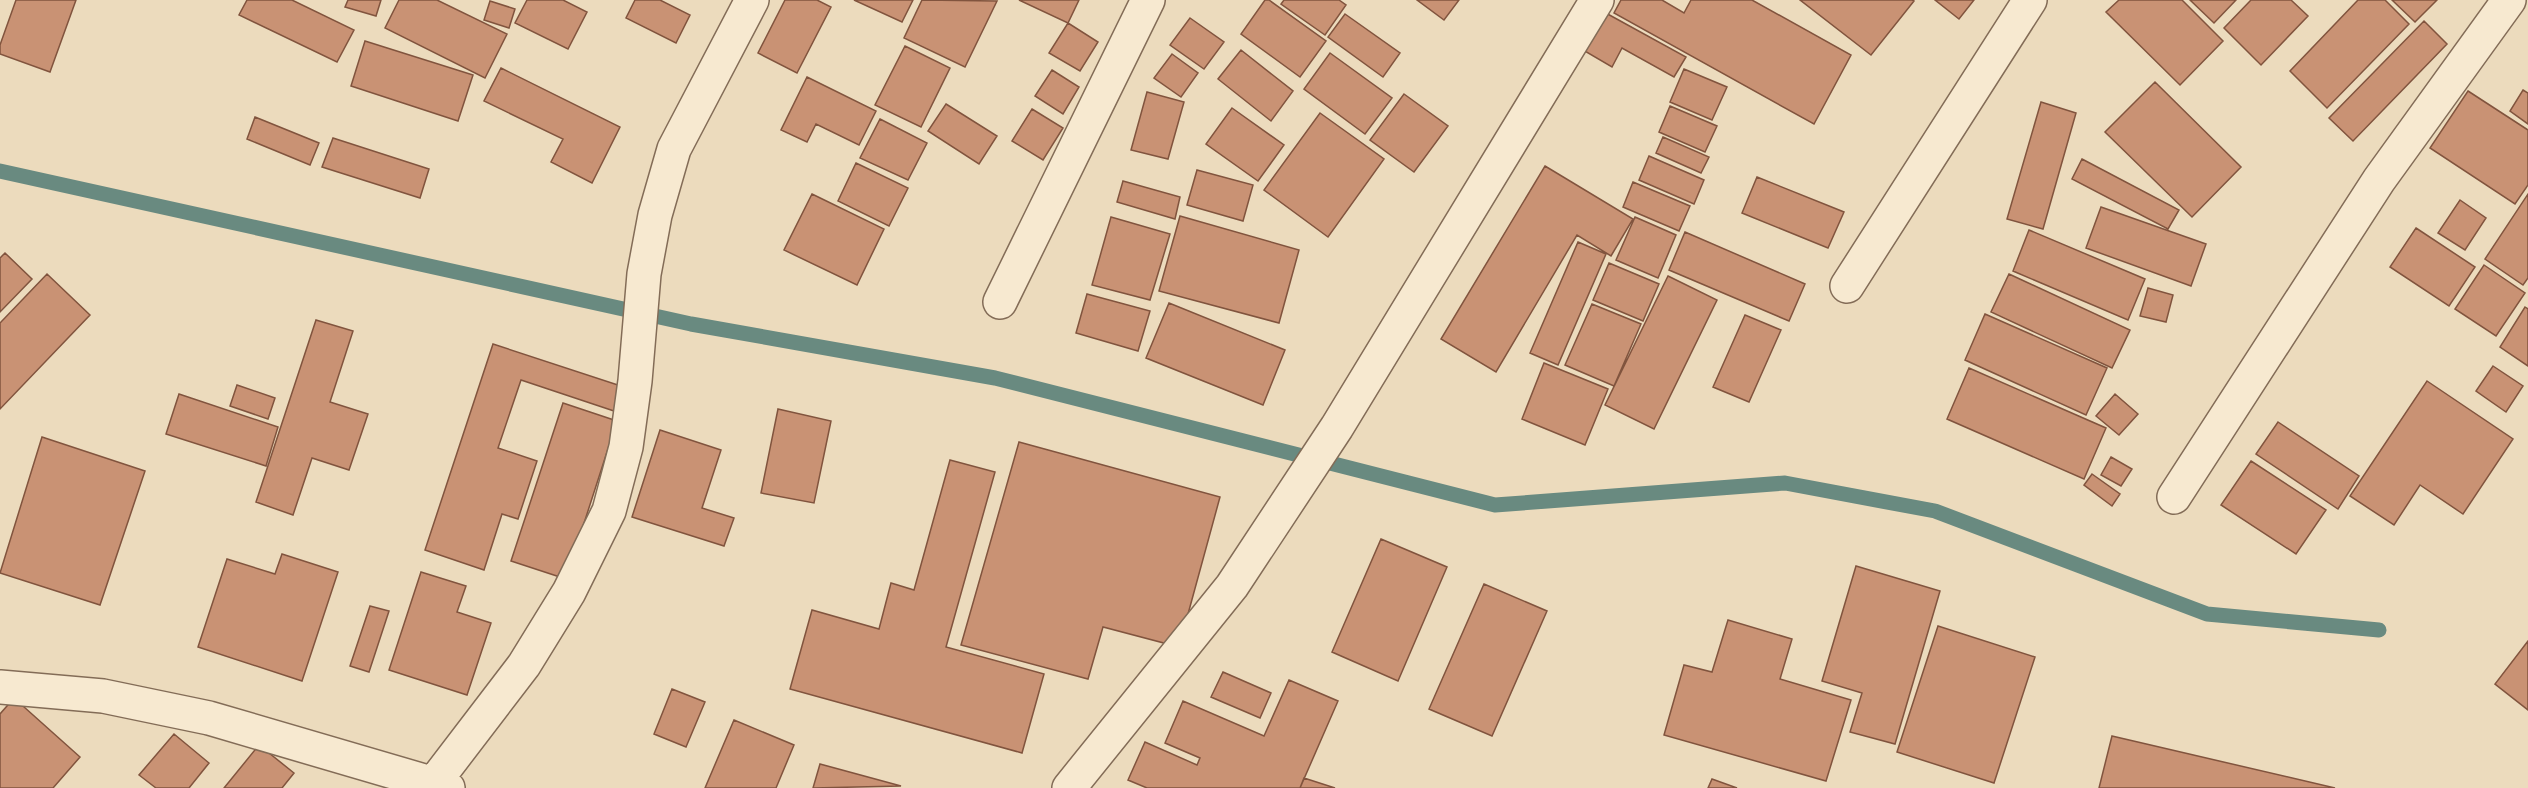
<svg xmlns="http://www.w3.org/2000/svg" width="2528" height="788" font-family="Literata,serif">
<style>
.lines{fill:none;stroke-linecap:round;stroke-linejoin:round}
.stream{stroke:#698a80;stroke-width:15}
.building{fill:#c99274;stroke:#81543e;stroke-width:1.5}
.street-casing{stroke:#836c57;stroke-width:36}
.street{stroke:#f7e9d0;stroke-width:33}
</style>
<rect width="100%" height="100%" fill="#ecdbbd"/>
<g class="lines">
<path class="stream" d="M0 171 691 324 995 378 1495 505 1785 483 1935 511 2207 614 2379 630"/>
</g>
<path class="building" d="M16 0H76L50 72 0 54V45Z
M247 0H292L354 30 337 62 239 15Z
M348 0H381L376 16 345 7Z
M399 0H437L507 34 485 78 385 28Z
M527 0H563L587 12 568 49 515 23Z
M635 0H660L690 15 676 43 626 18Z
M785 0H817L831 7 797 73 758 53Z
M854 0H913L902 22Z
M922 0 997 1 965 67 904 38Z
M1019 0H1079L1068 23Z
M1265 0H1269L1326 41 1300 77 1241 34Z
M1284 0H1339L1346 5 1325 35 1281 4Z
M1417 0H1459L1444 20Z
M1621 0H1662L1684 13 1691 0H1752L1851 55 1814 124 1614 13Z
M1800 0H1912L1914 1 1871 55Z
M1935 0H1974L1959 19Z
M2119 0H2182L2223 41 2180 85 2106 12Z
M2190 0H2236L2214 23Z
M2251 0H2291L2308 16 2261 65 2224 28Z
M2358 0H2385L2409 24 2327 108 2290 71Z
M2392 0H2437L2415 22Z
M490 1 515 9 509 28 484 20Z
M1604 12 1686 57 1674 77 1622 48 1612 67 1583 50Z
M1345 14 1400 53 1383 77 1328 37Z
M1190 18 1224 42 1204 69 1170 45Z
M2424 21 2447 44 2353 141 2329 118Z
M1068 23 1098 42 1080 71 1049 53Z
M365 41 473 75 458 121 351 86Z
M905 46 950 68 921 127 875 105Z
M1241 50 1293 91 1271 121 1218 79Z
M1330 53 1392 98 1365 134 1304 89Z
M1172 54 1198 73 1181 97 1154 78Z
M501 68 620 127 592 183 551 162 563 139 484 101Z
M1684 69 1727 87 1712 120 1670 102Z
M1052 70 1079 87 1063 114 1035 96Z
M807 77 876 111 859 145 816 124 807 142 781 130Z
M2155 82 2241 167 2192 217 2105 132Z
M2523 90 2528 93V124L2510 111Z
M2468 91 2528 130V185L2515 204 2430 148Z
M1147 92 1184 102 1168 159 1131 150Z
M1404 94 1448 126 1414 172 1370 140Z
M2041 102 2076 113 2043 229 2007 219Z
M946 104 997 136 979 164 928 131Z
M1670 106 1717 126 1705 152 1659 132Z
M1232 108 1284 145 1258 181 1206 144Z
M1032 109 1063 128 1043 160 1012 141Z
M1320 113 1384 159 1328 237 1264 190Z
M255 117 319 143 310 165 247 139Z
M880 119 927 143 908 180 860 158Z
M1663 137 1709 157 1701 173 1656 153Z
M333 138 429 169 420 198 322 167Z
M1649 156 1704 180 1694 204 1639 180Z
M2082 159 2179 210 2168 229 2072 179Z
M856 163 908 188 889 226 838 201Z
M1545 166 1633 219 1611 256 1577 235 1496 372 1441 339Z
M1197 170 1253 185 1243 221 1187 205Z
M1757 177 1844 212 1828 248 1742 213Z
M1123 181 1180 197 1175 219 1117 202Z
M1633 182 1690 206 1679 231 1623 207Z
M812 194 884 229 857 285 784 250Z
M2528 194V278L2523 285 2485 259Z
M2460 200 2486 218 2465 250 2438 233Z
M2101 207 2206 244 2191 286 2086 248Z
M1180 216 1299 250 1279 323 1159 291Z
M1111 217 1170 234 1150 300 1092 285Z
M1635 217 1676 235 1658 278 1616 260Z
M2416 228 2475 267 2449 306 2390 267Z
M2029 230 2145 279 2128 320 2013 271Z
M1685 232 1805 284 1789 321 1669 270Z
M1578 242 1606 254 1558 365 1530 353Z
M5 253 32 279 0 312V258Z
M1609 263 1659 284 1643 321 1593 300Z
M2484 265 2525 293 2496 336 2455 309Z
M47 274 90 315 0 409V323Z
M2009 274 2130 330 2112 368 1991 312Z
M1668 276 1717 300 1654 429 1605 405Z
M2148 288 2173 295 2166 322 2140 316Z
M1087 294 1150 311 1138 351 1076 333Z
M1169 303 1285 350 1263 405 1146 358Z
M1592 304 1641 324 1614 386 1565 365Z
M2525 307 2528 309V366L2500 347Z
M1985 314 2107 368 2086 415 1965 360Z
M1745 315 1781 330 1749 402 1713 387Z
M316 320 353 331 330 402 368 414 349 470 312 458 293 515 256 502Z
M493 344 624 387 617 412 521 380 498 448 537 461 518 519 502 514 484 570 425 550Z
M1544 363 1608 389 1585 445 1522 419Z
M2493 366 2523 386 2506 412 2476 391Z
M1969 368 2106 428 2084 479 1947 419Z
M2427 381 2513 439 2463 514 2420 485 2394 525 2350 496Z
M237 385 275 398 268 419 230 406Z
M179 394 278 427 266 466 166 434Z
M2115 394 2138 414 2119 435 2096 416Z
M563 403 617 421 566 579 511 561Z
M778 409 831 421 814 503 761 493Z
M2278 422 2359 476 2338 509 2256 454Z
M660 430 721 450 702 508 734 518 724 546 632 517Z
M42 437 145 471 100 605 0 573Z
M1019 442 1220 497 1179 647 1103 627 1088 679 961 645Z
M2111 457 2132 469 2121 486 2101 475Z
M950 460 995 472 946 647 1044 674 1022 753 790 689 812 610 879 629 891 583 914 590Z
M2251 461 2326 510 2296 554 2221 505Z
M2092 474 2120 494 2112 506 2084 485Z
M1381 539 1447 567 1398 681 1332 652Z
M282 554 338 572 302 681 198 647 227 559 275 574Z
M1856 566 1940 591 1895 744 1850 732 1862 693 1822 681Z
M421 572 466 586 457 612 491 623 467 695 389 670Z
M1484 584 1547 611 1492 736 1429 709Z
M370 606 389 611 369 672 350 666Z
M1728 620 1792 639 1780 679 1851 700 1826 781 1664 735 1684 665 1712 672Z
M1938 626 2035 657 1994 783 1897 752Z
M2528 641V710L2495 684Z
M1223 672 1271 693 1260 718 1211 697Z
M1289 680 1338 701 1300 788H1147L1128 780 1145 742 1197 765 1200 758 1165 743 1183 701 1264 736Z
M672 689 705 702 686 747 654 734Z
M14 698 80 757 53 788H0V714Z
M734 720 794 745 776 788H705Z
M174 734 209 763 189 788H156L139 775Z
M2112 736 2335 788H2099Z
M259 745 294 773 282 788H224Z
M820 764 901 786 813 788Z
M1304 778 1335 788H1300Z
M1712 779 1737 788H1708Z"/>
<g class="lines">
<defs>
<path id="street" d="M1847 286 2030 0
M1000 302 1148 0
M2174 497 2379 180 2509 0
M0 687 103 696 209 718 448 788
M430 788 524 665 569 592 609 511 626 447 635 381 644 274 655 215 674 149 752 0
M1069 788 1232 586 1337 427 1597 0"/>
</defs>
<use href="#street" class="street-casing"/>
<use href="#street" class="street"/>
</g>
</svg>
